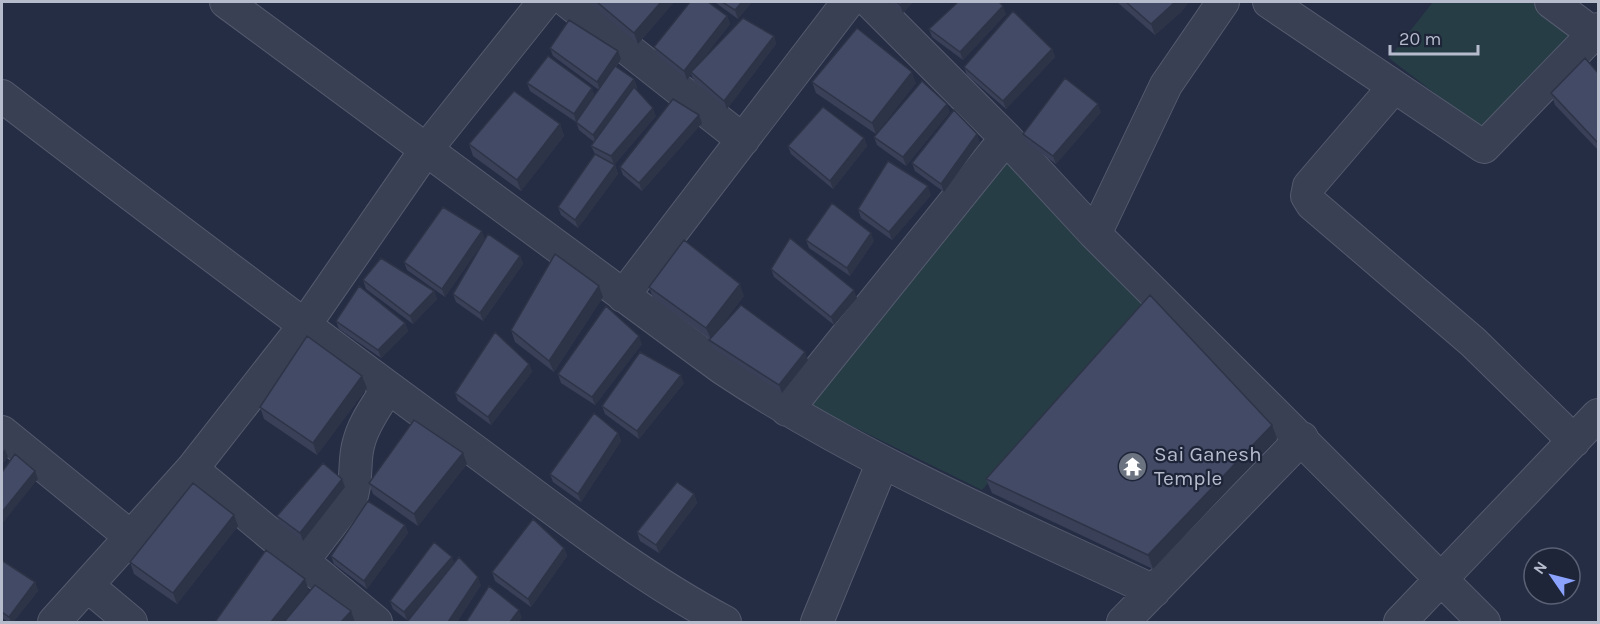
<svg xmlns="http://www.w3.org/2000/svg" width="1600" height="624" font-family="Karla,sans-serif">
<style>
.green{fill:#273d46}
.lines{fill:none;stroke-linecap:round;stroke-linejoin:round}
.minor-casing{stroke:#555b6e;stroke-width:34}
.minor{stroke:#3a4054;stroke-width:32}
.wall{fill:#394057}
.shaded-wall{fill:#2e3447}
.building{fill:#424a65;stroke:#2e3447;stroke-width:1.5}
.labels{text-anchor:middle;stroke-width:4.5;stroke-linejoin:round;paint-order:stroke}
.poi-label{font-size:21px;fill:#b7bccd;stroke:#1e2539;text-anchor:start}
</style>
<rect width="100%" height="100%" fill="#252d45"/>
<path class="green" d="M1433 2H1532L1575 33 1485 132 1389 58Z
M1003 155 1144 304 982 490 807 404Z"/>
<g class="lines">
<defs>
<path id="minor" d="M226 2 722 368C857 458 1006 522 1154 591
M568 2 743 140
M870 2 1006 138 1095 234 1484 622
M1269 2 1484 147 1598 29
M1551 2 1594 34
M1394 87 1309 186 1307 196 1312 204 1473 342 1574 441
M2 96C152 211 303 325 456 437 544 501 629 571 725 622
M1095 234 1166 85 1223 2
M623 296 848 2
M787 410 1006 138
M2 432 131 537
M192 469 376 622
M302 562 351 498C358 480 353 460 359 442 364 422 378 405 388 387
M88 586 131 622
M54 622 192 469 304 326 425 151 544 2
M817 622 882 464
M1123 622 1302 438
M1400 622 1598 415"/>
</defs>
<use href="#minor" class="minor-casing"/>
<use href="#minor" class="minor"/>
</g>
<path class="wall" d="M588 2H674L638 44Z
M716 2H752L738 19 716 3Z
M892 2H913L903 13Z
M1117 2H1189L1181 12 1155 35Z
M1006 14 963 60 932 37 929 29Z
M727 16 730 24 699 64 774 36 776 44 727 109 694 81 691 74 687 80 657 55 654 47Z
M550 48 621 59 616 67 634 79 637 87 636 89 656 116 614 165 605 160 615 165 618 174 578 228 561 215 558 207 595 154 591 146 594 142 579 130 576 122 530 91 527 83 595 96 599 90 553 56Z
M1052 49 1055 57 1006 109 967 75 964 67Z
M1599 74V151L1555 105 1551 93Z
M812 82 916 83 876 134 816 93Z
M950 112 906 166 877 145 874 137Z
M1101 112 1056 164 1026 142 1023 134Z
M699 115 702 123 642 191 623 175 620 167Z
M560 124 564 136 521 191 473 156 469 144Z
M864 138 867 146 833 189 791 154 788 146Z
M980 142 944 192 915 171 912 163Z
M931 195 892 240 861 218 858 209Z
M485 239 520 256 523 264 483 321 456 302 453 294 483 242 445 297 407 270 404 262Z
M806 240 874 241 850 276 809 248Z
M771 269 857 298 834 325 774 277Z
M363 280 434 291 437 299 413 324 366 289Z
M649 287 744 296 714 335 808 360 782 393 712 348 709 340 710 339 653 298Z
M603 297 554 372 515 342 511 330Z
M336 321 405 323 408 331 381 358 339 329Z
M642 344 595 405 561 383 558 374Z
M529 364 532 372 491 425 458 401 455 393Z
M684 383 639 439 605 414 602 406Z
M367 388 317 455 264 419 260 407Z
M618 433 621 441 581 502 553 482 550 474Z
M1277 438 1153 569 992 493 986 479Z
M463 453 467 464 418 526 373 494 369 483Z
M342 479 345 487 303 541 280 524 277 516Z
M694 494 697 503 659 553 640 541 637 532Z
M405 525 408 533 367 589 334 564 331 556Z
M238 526 177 604 134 574 130 562Z
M564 548 567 556 531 607 495 581 492 572Z
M2 563 35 582 38 591 13 622H8L2 618Z
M454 564 481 585 457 622H407L434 588 407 620 393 609 390 601Z"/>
<path class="shaded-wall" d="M661 2H674L638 44 634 33Z
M742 2H752L738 19 735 10Z
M903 2H913L903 13 900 5Z
M1175 2H1189L1181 12 1155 35 1151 24Z
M1003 6 1006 14 963 60 960 52Z
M727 16 730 24 687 80 684 71Z
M774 36 776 44 727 109 724 101Z
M1052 49 1055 57 1006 109 1003 101Z
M618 51 621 59 600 90 597 82Z
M912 72 916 83 876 134 872 123Z
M634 79 637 87 596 143 593 135Z
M592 88 595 96 576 122 574 114Z
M947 104 950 112 906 166 903 157Z
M1098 104 1101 112 1056 164 1053 156Z
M653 108 656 116 614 165 611 156Z
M699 115 702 123 642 191 639 183Z
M560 124 564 136 521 191 517 180Z
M977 134 980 142 944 192 941 184Z
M864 138 867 146 833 189 830 181Z
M615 165 618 174 578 228 575 220Z
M928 186 931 195 892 240 889 232Z
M482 231 485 239 445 297 442 289Z
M871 233 874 241 850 276 847 268Z
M520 256 523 264 483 321 480 313Z
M740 284 744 296 711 339 706 328Z
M599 286 603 297 554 372 549 361Z
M854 290 857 298 834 325 831 317Z
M434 291 437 299 413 324 410 316Z
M405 323 408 331 381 358 378 350Z
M639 336 642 344 595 405 592 397Z
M805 352 808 360 782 393 779 385Z
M529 364 532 372 491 425 488 417Z
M681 375 684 383 639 439 637 431Z
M362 376 367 388 317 455 313 443Z
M1272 425 1277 438 1153 569 1148 555Z
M618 433 621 441 581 502 578 494Z
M5 449 8 457 2 465V453Z
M463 453 467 464 418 526 414 514Z
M35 471 38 479 2 524V512Z
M342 479 345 487 303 541 300 533Z
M694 494 697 503 659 553 656 545Z
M234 515 238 526 177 604 173 593Z
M405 525 408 533 367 589 364 581Z
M564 548 567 556 531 607 528 599Z
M452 557 455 565 407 620 404 612Z
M478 577 481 585 457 622H448Z
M305 579 309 591 284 622H271Z
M35 582 38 591 13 622H11L9 617Z
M519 610 522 618 519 622H510Z
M351 611 355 622H341Z"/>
<path class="building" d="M597 2H661L634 33Z
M690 2H708L727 16 684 71 654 47Z
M722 2H742L735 10Z
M897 2H903L900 5Z
M958 2H999L1003 6 960 52 929 29Z
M1126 2H1175L1151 24Z
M1013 11 1052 49 1003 101 964 67Z
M743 18 774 36 724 101 691 72Z
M569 20 618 51 597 82 550 48Z
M857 28 912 72 872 123 812 82Z
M548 56 592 88 574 114 527 83Z
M1585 58 1599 74V144L1551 93Z
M615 66 634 79 593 135 576 122Z
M1065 78 1098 104 1053 156 1023 134Z
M922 81 947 104 903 157 874 137Z
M634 87 653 108 611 156 591 146Z
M514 91 560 124 517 180 469 144Z
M673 99 699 115 639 183 620 167Z
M823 107 864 138 830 181 788 146Z
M954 110 977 134 941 184 912 163Z
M595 154 615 165 575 220 558 207Z
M888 161 928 186 889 232 858 209Z
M832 203 871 233 847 268 806 240Z
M443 207 482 231 442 289 404 262Z
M488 234 520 256 480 313 453 294Z
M790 238 854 290 831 317 771 269Z
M684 240 740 284 706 328 649 287Z
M555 254 599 286 549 361 511 330Z
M381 258 434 291 410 316 363 280Z
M359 286 405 323 378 350 336 321Z
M1150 295 1272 425 1148 555 986 479Z
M741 305 805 352 779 385 709 340Z
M606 306 639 336 592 397 558 374Z
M495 332 529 364 488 417 455 393Z
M307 336 362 376 313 443 260 407Z
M640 352 681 375 637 431 602 406Z
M594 413 618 433 578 494 550 474Z
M414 420 463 453 414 514 369 483Z
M15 454 35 471 2 512V472Z
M323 463 342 479 300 533 277 516Z
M677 482 694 494 656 545 637 532Z
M193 483 234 515 173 593 130 562Z
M368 501 405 525 364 581 331 556Z
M533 519 564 548 528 599 492 572Z
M434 542 452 557 404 612 390 601Z
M266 550 305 579 271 622H215Z
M459 557 478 577 448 622H407Z
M3 561 35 582 9 617 2 612V563Z
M315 585 351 611 341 622H284Z
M489 586 519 610 510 622H466Z"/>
<defs>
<symbol id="temple-disc" viewBox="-11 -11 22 22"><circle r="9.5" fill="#6b7280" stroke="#1e2539"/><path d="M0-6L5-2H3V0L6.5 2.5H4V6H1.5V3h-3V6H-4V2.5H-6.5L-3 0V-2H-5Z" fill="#fff"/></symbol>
</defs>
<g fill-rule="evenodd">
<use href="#temple-disc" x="1116" y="450" width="33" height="33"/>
</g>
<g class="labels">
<g class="poi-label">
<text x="1154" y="461">Sai Ganesh<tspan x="1154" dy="24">Temple</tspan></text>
</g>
</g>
<rect width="1600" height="624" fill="none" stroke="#b7bccd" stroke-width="6"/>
<g transform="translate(1552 576) rotate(305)"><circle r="28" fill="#1e2539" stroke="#5b6174" stroke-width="1.5"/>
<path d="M0-4.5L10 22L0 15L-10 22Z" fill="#8ba3ff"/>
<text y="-9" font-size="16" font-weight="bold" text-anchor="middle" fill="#b7bccd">N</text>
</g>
<path d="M1390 45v9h88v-9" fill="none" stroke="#b7bccd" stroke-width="3"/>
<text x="1399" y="45" font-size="18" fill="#b7bccd" stroke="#1e2539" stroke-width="4.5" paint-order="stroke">20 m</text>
</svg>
